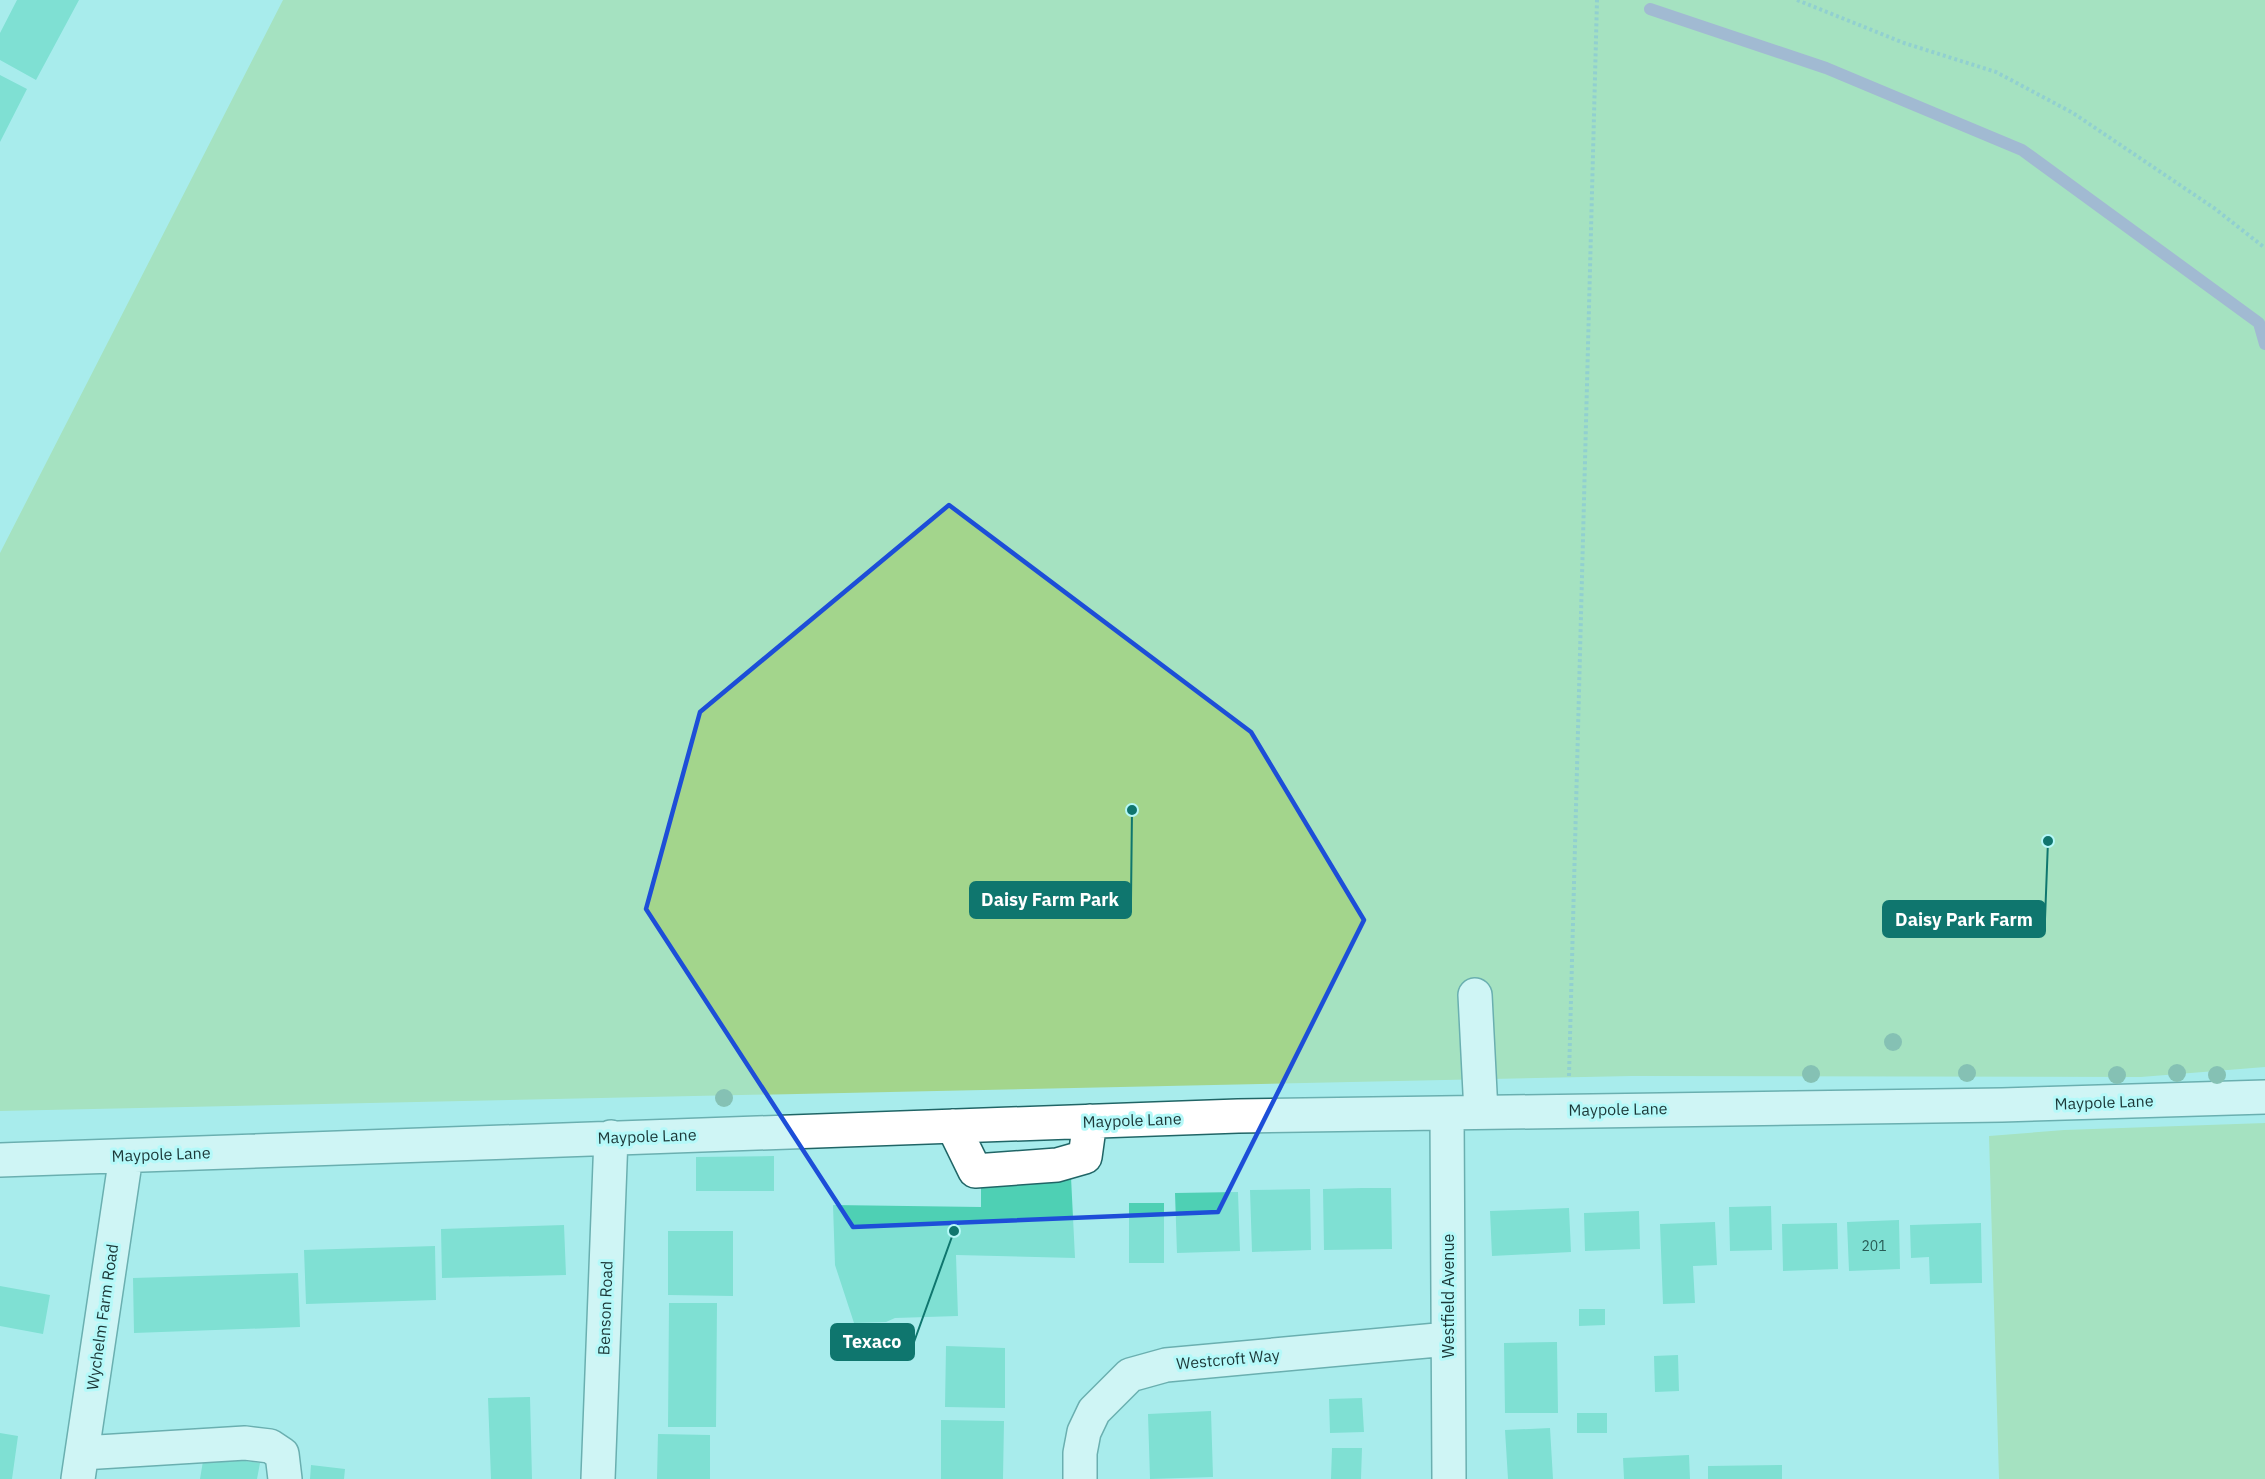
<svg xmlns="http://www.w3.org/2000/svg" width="2265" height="1479" font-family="'IBM Plex Sans',sans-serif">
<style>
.green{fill:#a3d58c}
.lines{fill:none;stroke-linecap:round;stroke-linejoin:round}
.stream{stroke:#9a7cb1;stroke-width:12}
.building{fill:#4ed0b4}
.minor-casing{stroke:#206566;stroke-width:36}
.path{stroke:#77adad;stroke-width:4;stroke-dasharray:3 3;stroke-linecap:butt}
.minor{stroke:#fff;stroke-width:33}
.tree{fill:#5c8d6f}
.marked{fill:none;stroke:#1d4ed8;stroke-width:4.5;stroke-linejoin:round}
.labels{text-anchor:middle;stroke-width:6;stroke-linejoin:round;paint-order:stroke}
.number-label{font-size:14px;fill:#285d56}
.street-label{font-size:16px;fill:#1b3737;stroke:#b5f9f9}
.leader{fill:none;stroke:#0f766e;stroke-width:2}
.callout-dot{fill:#0f766e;stroke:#b5f9f9;stroke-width:2}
.callout{fill:#0f766e;stroke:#0f766e;stroke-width:2}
.callout-label{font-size:18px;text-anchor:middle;font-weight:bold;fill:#fff}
</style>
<rect width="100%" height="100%" fill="#a8ecec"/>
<path class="green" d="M283 0H2265V1067L2141 1077 1632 1076 0 1111V553Z
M2265 1123V1479H1999L1989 1136 2064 1130Z"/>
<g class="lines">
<path class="stream" d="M1650 9 1826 68 2022 150 2259 323 2265 344"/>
</g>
<path class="building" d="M17 0H79L36 80 0 60V33Z
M0 75 27 89 0 142Z
M774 1156V1191H696V1157Z
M1071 1177 1075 1258 956 1255 958 1316 895 1318 886 1322 854 1323 835 1265 833 1205 981 1207V1178Z
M1362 1188H1391L1392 1249 1324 1250 1323 1189Z
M1310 1189 1311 1250 1252 1252 1250 1190Z
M1238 1192 1240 1251 1177 1253 1175 1193Z
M1129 1203H1164V1263H1129Z
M1771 1206 1772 1250 1730 1251 1729 1207Z
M1569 1208 1571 1252 1492 1256 1490 1211Z
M1639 1211 1640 1249 1585 1251 1584 1213Z
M1899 1220 1900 1269 1849 1271 1847 1222Z
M1715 1222 1717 1265 1693 1266 1695 1303 1663 1304 1660 1224Z
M1837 1223 1838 1269 1783 1271 1782 1224Z
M1981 1223 1982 1283 1930 1284 1929 1257 1911 1258 1910 1225Z
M564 1225 566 1275 442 1278 441 1229Z
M668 1231H733V1296L668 1295Z
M435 1246 436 1300 306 1304 304 1250Z
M298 1273 300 1327 134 1333 133 1278Z
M0 1286 50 1295 43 1334 0 1326Z
M669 1303H717L716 1427H668Z
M1579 1309H1605V1325L1579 1326Z
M1557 1342 1558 1413H1505L1504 1343Z
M946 1346 1005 1348V1408L945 1407Z
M1678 1355 1679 1391 1655 1392 1654 1356Z
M530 1397 532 1479H491L488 1398Z
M1362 1398 1364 1432 1330 1433 1329 1399Z
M1211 1411 1213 1477 1150 1479 1148 1414Z
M1577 1413H1607V1433H1577Z
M941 1420 1004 1421 1003 1479H941Z
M1550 1428 1553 1479H1508L1505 1430Z
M0 1433 18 1436 12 1479H0Z
M658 1434 710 1435V1479H657Z
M1332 1448H1362L1361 1479H1331Z
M204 1455 260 1463 257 1479H200Z
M1689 1455 1690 1479H1624L1623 1458Z
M311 1465 345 1469 344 1479H310Z
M1782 1465V1479H1708V1466Z"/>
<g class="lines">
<defs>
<path id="minor" d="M1475 995 1481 1112
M1447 1113 1449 1479
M953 1126 975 1171 1057 1165 1085 1157 1090 1121
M0 1160 1238 1116 2002 1105 2265 1097
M82 1453 245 1443 270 1446 282 1454 285 1479
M78 1479 126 1156
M598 1479 611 1137
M1080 1479V1453L1084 1432 1094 1411 1130 1375 1166 1365 1448 1339"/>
</defs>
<use href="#minor" class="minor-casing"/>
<path class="path" d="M1797 0 1904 43 1996 72 2073 113 2214 208 2265 248
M1569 1076 1597 0"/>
<use href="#minor" class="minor"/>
</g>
<g class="tree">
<circle cx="1893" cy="1042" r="9"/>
<circle cx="1967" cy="1073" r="9"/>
<circle cx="2177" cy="1073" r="9"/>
<circle cx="1811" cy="1074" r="9"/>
<circle cx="2117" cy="1075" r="9"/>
<circle cx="2217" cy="1075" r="9"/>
<circle cx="724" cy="1098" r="9"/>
</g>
<path d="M0 0H2265V1479H0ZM949 505 1251 732 1364 920 1218 1212 853 1227 646 909 700 712Z" fill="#a8ecec" fill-opacity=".55" fill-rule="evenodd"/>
<path class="marked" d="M949 505 1251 732 1364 920 1218 1212 853 1227 646 909 700 712Z"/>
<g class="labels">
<g class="number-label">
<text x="1874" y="1251">201</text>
</g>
<g class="street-label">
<text transform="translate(2104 1102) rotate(-2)" y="6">Maypole Lane</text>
<text transform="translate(1618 1109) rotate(-1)" y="6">Maypole Lane</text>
<text transform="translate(1132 1120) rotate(-2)" y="6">Maypole Lane</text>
<text transform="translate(647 1136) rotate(-2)" y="6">Maypole Lane</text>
<text transform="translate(161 1154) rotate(-2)" y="6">Maypole Lane</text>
<text transform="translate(1448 1296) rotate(-90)" y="6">Westfield Avenue</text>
<text transform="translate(605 1308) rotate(-88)" y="6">Benson Road</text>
<text transform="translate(102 1317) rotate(-82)" y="6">Wychelm Farm Road</text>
<text transform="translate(1228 1359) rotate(-5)" y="6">Westcroft Way</text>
</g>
</g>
<path class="leader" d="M1132 810L1131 900M2048 841L2045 919M954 1231L914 1342"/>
<g class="callout-dot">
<circle cx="1132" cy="810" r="6"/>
<circle cx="2048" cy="841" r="6"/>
<circle cx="954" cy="1231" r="6"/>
</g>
<g class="callout">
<rect x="970" y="882" width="161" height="36" rx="6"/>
<rect x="1883" y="901" width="162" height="36" rx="6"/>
<rect x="831" y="1324" width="83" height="36" rx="6"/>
</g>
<g class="callout-label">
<text x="1050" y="906">Daisy Farm Park</text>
<text x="1964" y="926">Daisy Park Farm</text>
<text x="872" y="1348">Texaco</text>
</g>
</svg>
